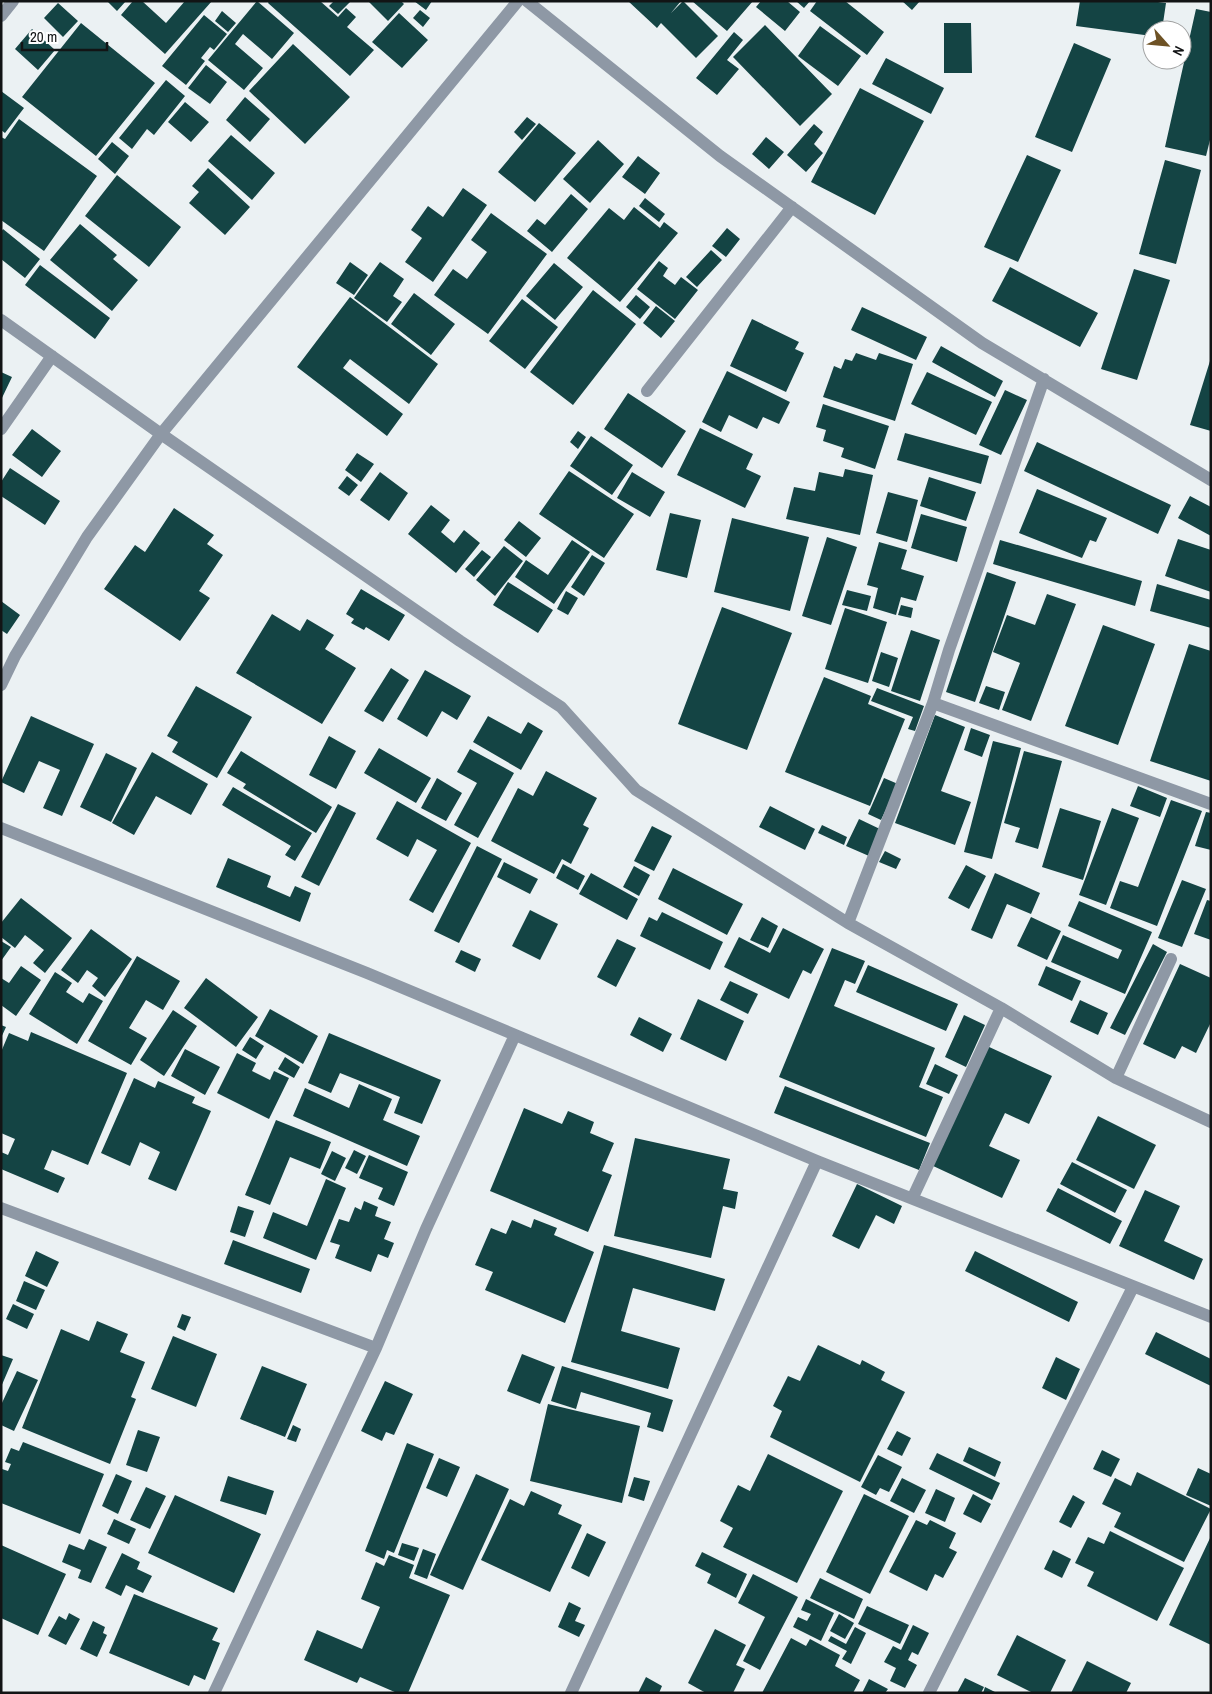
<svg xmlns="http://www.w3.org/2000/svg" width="1212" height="1694" font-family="'Archivo Narrow',sans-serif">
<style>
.building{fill:#144444}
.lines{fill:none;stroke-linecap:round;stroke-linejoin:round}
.minor{stroke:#8e98a5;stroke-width:12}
</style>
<rect width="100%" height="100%" fill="#ebf1f3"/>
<path class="building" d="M107 1H126L117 11Z
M133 1H142L166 23 185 1H212L165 54 121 15Z
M257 1 294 33 272 59 243 34 235 44 263 68 244 90 208 60Z
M269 1H320L338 17 346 8 356 17 347 27 374 50 350 76 268 3Z
M334 1H351L338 14 329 6Z
M368 1H401L404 4 388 21Z
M414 1H432L426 10Z
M628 1H681L671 13 683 1 718 36 696 58 661 23 657 28Z
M692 1H753L727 31Z
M761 1H787L800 12 785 31 756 7Z
M796 1H810L804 8Z
M817 1H845L884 32 867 55 810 11Z
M902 1H920L912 10Z
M1080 1H1150L1166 3 1162 30H1152V36L1076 26Z
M58 3 78 21 63 37 44 18Z
M1196 9 1211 12V136L1206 156 1165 147Z
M420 10 430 18 423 27 413 18Z
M222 11 236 23 228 32 215 21Z
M399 13 428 40 402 68 372 42Z
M204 15 227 34 214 50 210 47 201 58 205 61 186 85 162 66Z
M81 23 155 83 96 156 22 97Z
M944 23H971L972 73H944Z
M765 25 832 94 800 126 733 57Z
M820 26 861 56 838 86 798 56Z
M32 29 55 50 38 70 15 49Z
M734 32 743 40 727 60 739 69 717 95 696 78Z
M1074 43 1111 59 1072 152 1035 137Z
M293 44 350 97 305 144 249 91Z
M886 58 944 88 931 114 872 84Z
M206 65 227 82 210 104 188 88Z
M166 80 185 96 154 135 147 129 132 149 119 138Z
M860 88 924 121 875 215 811 182Z
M1 91 24 108 5 133 1 130Z
M245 97 270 119 250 142 226 120Z
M185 102 209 122 191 142 168 122Z
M527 117 536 124 522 140 514 132Z
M19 119 97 176 44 251 1 220V137L5 139Z
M539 123 576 153 535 202 498 172Z
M814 124 823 132 814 144 823 153 806 172 787 155Z
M231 135 275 173 252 200 208 161Z
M766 137 784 152 769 169 752 154Z
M598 140 624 164 590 203 563 179Z
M112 142 129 156 115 174 98 159Z
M1027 155 1061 170 1018 262 984 247Z
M638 156 660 173 645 194 622 177Z
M1165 160 1201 170 1176 264 1139 254Z
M208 168 250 207 225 235 189 203 199 192 192 186Z
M117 175 181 227 149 267 85 216Z
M463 188 487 205 433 282 405 262 422 238 411 230 428 206 443 217Z
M571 194 588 209 552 252 527 231 537 219 545 225Z
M645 198 665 214 659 222 639 206Z
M634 207 660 228 664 222 678 233 620 302 567 258 609 208 624 220Z
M491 213 547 254 488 334 434 295 453 269 467 279 487 252 471 240Z
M80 224 117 255 113 259 138 280 112 311 50 260Z
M727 228 740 239 726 257 712 246Z
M3 229 40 259 25 278 1 259V232Z
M711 250 722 260 697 287 686 277Z
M659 261 668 268 663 276 675 285 681 277 698 290 675 319 637 289Z
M350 262 368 275 354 295 336 283Z
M380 262 404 279 393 296 402 302 387 322 354 298Z
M554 263 583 287 555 320 526 296Z
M40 265 110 318 95 339 25 285Z
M1010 267 1098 313 1080 347 992 301Z
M1134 269 1170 280 1137 380 1101 369Z
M593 290 636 324 573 405 530 372Z
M414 293 455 324 431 355 391 324Z
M636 295 650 307 640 319 626 307Z
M350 297 438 364 409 404 350 359 343 368 403 414 387 436 297 367Z
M522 299 558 327 525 369 489 341Z
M656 306 675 321 661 338 643 323Z
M862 307 927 337 916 360 851 330Z
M752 319 799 342 795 349 804 353 786 392 730 366Z
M941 346 1003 381 995 397 932 362Z
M856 353 876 360 879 353 913 364 895 421 823 397 834 366 841 369 845 359 852 361Z
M1210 361H1211V431L1190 425Z
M727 371 790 402 779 424 763 417 757 429 729 415 721 432 702 422Z
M1 372 12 377 1 400Z
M927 372 992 402 976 435 911 404Z
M1005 390 1027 400 1001 455 979 445Z
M628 393 686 431 662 468 604 429Z
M823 404 889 426 875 469 841 457 844 448 823 441 826 430 816 427Z
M700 428 753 454 746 469 761 476 745 508 677 475Z
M32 429 61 451 42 477 12 455Z
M578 431 586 437 578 449 570 442Z
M905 433 989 456 981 484 897 460Z
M591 436 633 465 612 495 570 466Z
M1037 442 1171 505 1158 534 1024 471Z
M357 453 374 464 361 482 345 470Z
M10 468 60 501 45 525 1 496V482Z
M845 469 873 475 860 535 786 519 794 487 815 491 819 472 843 477Z
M569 471 634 514 604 558 539 514Z
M380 472 408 493 389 521 360 500Z
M632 472 665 492 650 517 617 498Z
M347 476 358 485 349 496 338 488Z
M929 477 976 492 966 521 920 506Z
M1037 489 1107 518 1096 542 1090 540 1082 558 1019 533Z
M888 492 918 500 907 542 876 533Z
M1190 496 1211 507V536L1178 518Z
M431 505 450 520 441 532 454 543 464 530 480 543 456 573 408 534Z
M174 508 214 535 207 544 223 555 199 591 210 598 180 641 104 589 135 545 145 552Z
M670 513 701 520 687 578 656 570Z
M921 514 967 527 957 562 911 548Z
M732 518 809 537 790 611 714 592Z
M519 521 541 538 526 557 504 540Z
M827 537 857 547 831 625 802 616Z
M1178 539 1211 550V592L1165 576Z
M572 540 590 552 554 604 515 577 526 560 548 575Z
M1000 540 1142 581 1135 606 993 564Z
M879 542 907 550 901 569 924 576 916 601 901 597 896 615 873 608 878 588 867 585Z
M504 546 523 561 495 596 476 580Z
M482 550 491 557 474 577 465 569Z
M592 555 605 563 584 596 571 587Z
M987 572 1016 582 975 702 946 692Z
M508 582 553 610 538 633 493 605Z
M1157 584 1211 600V628L1150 611Z
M361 589 405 615 389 641 366 627 364 630 351 623 354 619 346 614Z
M847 590 871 596 867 611 842 605Z
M566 591 578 598 568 615 557 609Z
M1047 594 1076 604 1031 721 1002 710 1020 663 993 652 1007 615 1035 625Z
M1 601 20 615 7 634 1 630Z
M901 605 913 608 911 618 898 615Z
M722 607 792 633 747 750 678 724Z
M845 608 887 622 868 683 825 669Z
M272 614 300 631 307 619 334 635 325 649 356 668 322 724 236 673Z
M1103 625 1155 644 1118 745 1065 726Z
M911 630 940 640 920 701 891 691Z
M1189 644 1211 651V781L1150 761Z
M881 652 898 658 889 687 872 681Z
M391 668 409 680 383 722 364 711Z
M425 670 471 696 457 720 442 711 427 737 397 719Z
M824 677 871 696 868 704 905 719 870 806 785 772Z
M196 686 252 717 217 778 172 752 178 742 167 736Z
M986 686 1005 692 999 710 979 703Z
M877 688 924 706 915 731 908 729 913 717 871 701Z
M935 715 965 727 941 791 971 802 955 845 895 823Z
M31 716 94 744 62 816 43 808 60 770 39 761 24 793 1 782Z
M488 716 521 734 528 722 543 731 521 770 473 742Z
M971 728 990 735 982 757 964 750Z
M329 736 356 751 336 789 309 775Z
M993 741 1021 748 992 859 964 852Z
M379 748 431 778 416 803 364 773Z
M470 749 514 773 478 838 454 825 477 783 457 772Z
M241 751 332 807 316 833 243 788 246 784 227 773Z
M1024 751 1062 761 1038 849 1015 842 1020 828 1004 823Z
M152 752 208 784 191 815 156 796 134 835 112 823Z
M106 753 137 768 111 822 80 807Z
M546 771 597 798 583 825 589 828 571 864 562 859 554 874 491 841 518 788 533 796Z
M437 778 462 793 446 821 421 808Z
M884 778 898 784 881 820 868 814Z
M1138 786 1167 798 1160 817 1130 806Z
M233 787 312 833 295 861 285 855 291 846 222 805Z
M1171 800 1202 811 1157 926 1110 908 1120 881 1138 887Z
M397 801 471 843 433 913 409 900 437 850 417 839 408 857 376 839Z
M338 804 356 813 319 886 301 877Z
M770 806 815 829 805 850 759 827Z
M1060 808 1101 821 1083 880 1042 867Z
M1112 808 1139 818 1106 905 1079 895Z
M1206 812 1211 813V850L1195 846Z
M859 819 882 830 869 856 846 846Z
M822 825 847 837 844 845 818 833Z
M652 826 672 836 654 871 634 861Z
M477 846 502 859 459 943 434 931Z
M885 851 901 859 896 869 879 862Z
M228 858 271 876 267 887 290 897 295 886 311 893 300 922 216 887Z
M504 862 538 879 530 894 497 877Z
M563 864 585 876 578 890 556 878Z
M966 865 986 876 969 909 948 898Z
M634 866 650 875 639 896 623 887Z
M673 868 743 904 727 935 658 899Z
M591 873 638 899 627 920 579 894Z
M995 873 1040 893 1031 914 1007 904 992 939 971 930Z
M1182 880 1206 889 1182 947 1158 938Z
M21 898 72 938 45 973 33 963 44 950 25 935 15 948 1 937V923Z
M1207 900 1211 901V940L1194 934Z
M1079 901 1152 932 1125 994 1051 962 1063 935 1118 959 1122 950 1068 926Z
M530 910 558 924 540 960 512 946Z
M662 912 723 942 710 970 640 936 649 917 657 921Z
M762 917 778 926 768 948 750 940Z
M1031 917 1061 931 1047 960 1017 946Z
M783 928 824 949 811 974 803 970 789 999 724 967 739 937 770 953Z
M91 929 132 959 105 997 92 986 98 978 87 970 78 983 61 970Z
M617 939 636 948 616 987 597 977Z
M1 941 11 947 1 961Z
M1153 944 1167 952 1125 1035 1110 1028Z
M832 948 865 961 855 984 845 980 834 1006 935 1048 919 1087 943 1097 926 1137 779 1077Z
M461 950 481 959 475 972 455 962Z
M137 956 180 981 163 1010 146 1000 129 1028 147 1038 131 1065 88 1041Z
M1180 964 1211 978V1022L1196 1053 1182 1046 1175 1059 1143 1044Z
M868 965 958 1004 946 1031 856 992Z
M21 966 41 980 16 1016 1 1005V978L9 983Z
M1046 966 1081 981 1072 1001 1038 985Z
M55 972 72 983 66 992 83 1003 89 993 103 1001 77 1044 29 1014Z
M206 978 258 1017 236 1047 184 1008Z
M730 981 758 994 748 1014 720 1000Z
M698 999 744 1021 726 1061 680 1039Z
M1080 1000 1108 1013 1098 1035 1070 1022Z
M270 1009 318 1036 303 1064 255 1036Z
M173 1010 197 1026 164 1076 140 1060Z
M964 1015 985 1025 966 1067 945 1057Z
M639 1017 672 1034 663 1052 630 1035Z
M1 1025 6 1027 1 1038Z
M31 1032 127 1073 88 1165 52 1150 44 1169 65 1178 58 1193 1 1169V1152L8 1155 15 1139 1 1133V1052L9 1033 28 1041Z
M329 1033 441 1080 422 1124 394 1113 400 1097 340 1073 331 1093 308 1083Z
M250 1037 264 1046 256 1059 242 1050Z
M987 1046 1052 1076 1029 1124 1005 1113 989 1146 1020 1160 1002 1198 931 1165Z
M185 1049 220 1067 205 1095 171 1076Z
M237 1053 256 1063 252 1071 270 1080 274 1071 289 1078 269 1119 217 1093Z
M285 1057 300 1067 294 1078 278 1069Z
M935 1064 958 1075 949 1094 926 1084Z
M134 1078 155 1088 158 1081 195 1097 192 1103 211 1111 176 1191 148 1179 160 1152 140 1142 130 1166 101 1153Z
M359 1084 392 1099 383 1120 420 1136 407 1166 293 1116 305 1088 349 1108Z
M785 1086 930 1143 919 1170 774 1113Z
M524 1108 562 1124 568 1111 594 1122 590 1133 614 1143 602 1171 612 1175 588 1232 490 1191Z
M1098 1116 1156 1145 1134 1189 1076 1160Z
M276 1120 331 1142 320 1169 290 1157 270 1205 245 1195Z
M635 1138 730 1159 723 1189 738 1192 735 1209 723 1206 711 1258 614 1236Z
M354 1150 366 1156 357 1174 345 1168Z
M332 1151 346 1158 335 1181 321 1174Z
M369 1155 408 1172 394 1206 378 1199 383 1188 359 1178Z
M1072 1162 1127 1190 1115 1213 1060 1184Z
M326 1179 346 1188 316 1260 263 1238 273 1212 307 1226Z
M857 1184 902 1206 894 1224 876 1215 859 1249 832 1236Z
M1058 1188 1122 1221 1110 1244 1046 1211Z
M1145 1190 1180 1206 1164 1241 1203 1259 1194 1280 1119 1246Z
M364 1201 378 1207 375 1216 391 1222 384 1239 394 1243 388 1258 378 1254 371 1272 335 1258 340 1245 330 1242 339 1219 349 1222 355 1207 361 1210Z
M238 1206 254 1211 245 1237 230 1232Z
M534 1219 557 1228 554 1235 594 1252 565 1323 485 1290 493 1272 475 1265 491 1228 506 1234 512 1220 531 1228Z
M233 1240 310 1269 301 1293 224 1264Z
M604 1245 725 1279 715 1311 633 1288 621 1331 680 1348 668 1389 571 1362Z
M36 1251 59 1262 47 1287 25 1276Z
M975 1251 1078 1302 1069 1322 965 1271Z
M24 1281 45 1290 36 1310 16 1301Z
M13 1304 34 1314 27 1329 6 1319Z
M182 1314 191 1317 185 1331 177 1327Z
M97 1321 128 1334 120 1352 145 1362 131 1397 136 1399 110 1464 22 1428 61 1329 89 1341Z
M1156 1332 1211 1359V1386L1145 1354Z
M173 1336 217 1354 196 1407 151 1389Z
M818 1345 860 1365 862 1360 885 1372 881 1380 905 1392 860 1482 770 1437 782 1411 773 1406 788 1376 800 1381Z
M522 1354 555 1367 540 1404 507 1391Z
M1 1355 13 1359 1 1387Z
M1056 1357 1080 1369 1066 1400 1042 1388Z
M262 1366 307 1384 285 1437 240 1419Z
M562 1366 673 1400 663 1432 647 1427 651 1413 581 1392 576 1409 551 1401Z
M17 1371 38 1380 14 1431 1 1425V1405Z
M385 1381 413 1394 394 1435 386 1432 382 1441 361 1431Z
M548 1404 640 1426 622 1503 530 1481Z
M293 1425 301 1429 296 1442 287 1439Z
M138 1430 160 1437 147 1472 126 1465Z
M897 1431 911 1438 902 1456 887 1449Z
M23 1442 104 1474 80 1534 1 1503V1471L2 1469 8 1471 11 1464 5 1462 11 1448 19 1451Z
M407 1443 434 1454 394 1553 387 1550 384 1559 365 1551Z
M969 1447 1001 1462 995 1477 963 1461Z
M1102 1450 1120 1459 1111 1477 1093 1469Z
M937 1453 1000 1483 992 1500 929 1469Z
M768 1454 843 1491 797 1583 723 1547 733 1528 720 1521 738 1485 750 1491Z
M878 1455 902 1467 889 1492 880 1488 876 1495 861 1487Z
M439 1458 460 1467 447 1497 426 1488Z
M1198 1468 1211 1474V1506L1186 1495Z
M1137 1472 1211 1509 1184 1562 1114 1527 1121 1513 1102 1504 1115 1478 1131 1486Z
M116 1474 132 1481 118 1514 102 1506Z
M476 1474 509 1489 463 1590 430 1575Z
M228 1476 274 1491 266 1515 220 1501Z
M634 1477 650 1481 644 1501 628 1496Z
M902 1478 926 1490 914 1513 890 1501Z
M146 1487 166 1496 150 1529 130 1520Z
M936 1489 955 1498 945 1522 925 1513Z
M531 1491 562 1505 558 1514 582 1525 550 1592 481 1560 510 1499 524 1506Z
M864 1494 909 1516 870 1594 826 1572Z
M973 1494 991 1504 981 1523 963 1514Z
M175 1495 261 1534 234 1593 148 1553Z
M1073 1495 1085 1502 1071 1528 1059 1522Z
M114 1519 136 1529 129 1544 107 1534Z
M916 1520 927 1525 930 1520 956 1533 949 1548 957 1552 943 1578 935 1574 927 1591 889 1572Z
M1110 1531 1184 1568 1157 1621 1087 1586 1094 1572 1075 1563 1088 1537 1104 1544Z
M587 1533 606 1542 589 1577 571 1568Z
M1211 1536V1645L1169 1625Z
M89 1539 107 1547 91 1583 78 1578 81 1570 62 1562 69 1544 84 1550Z
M402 1543 419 1548 414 1561 398 1555Z
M1 1545 66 1574 38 1635 1 1618Z
M423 1549 436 1554 427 1579 414 1574Z
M1053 1550 1071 1559 1062 1578 1044 1569Z
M702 1552 747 1574 736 1598 707 1583 711 1574 695 1566Z
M122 1553 140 1562 137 1569 152 1576 143 1593 126 1585 121 1596 105 1588Z
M389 1555 414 1565 409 1578 450 1595 408 1693H397L360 1677 357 1683 304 1660 317 1630 362 1649 380 1607 361 1599 376 1562 384 1566Z
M753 1574 798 1597 760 1670 743 1661 765 1617 738 1603Z
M820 1578 863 1599 854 1619 810 1598Z
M134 1594 218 1628 212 1640 220 1643 205 1680 194 1675 189 1686 109 1653Z
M806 1599 834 1613 821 1641 793 1627 798 1617 807 1621 811 1614 801 1610Z
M569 1602 581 1608 575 1621 585 1625 579 1637 558 1627Z
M867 1606 909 1625 900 1644 858 1624Z
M69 1613 80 1619 66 1645 48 1636 59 1616 66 1620Z
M839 1614 854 1623 845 1639 830 1631Z
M93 1621 105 1627 103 1633 107 1635 97 1657 80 1649Z
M913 1625 929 1633 918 1655 912 1652 908 1660 917 1665 905 1688 890 1681 896 1668 884 1662 893 1646 901 1650Z
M855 1627 866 1633 851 1664 842 1659 847 1651 828 1641 831 1636 846 1644Z
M715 1629 746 1645 736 1665 745 1669 733 1693H706L688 1683Z
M1017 1635 1066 1660 1050 1693H1033L997 1675Z
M791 1638 806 1646 810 1639 840 1655 835 1666 860 1680 853 1693H762Z
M1087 1661 1131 1683 1126 1693H1071Z
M646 1677 662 1686 659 1693H638Z
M965 1678 984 1687 981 1693H957Z
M869 1679 888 1689 885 1693H862Z
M985 1687 997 1693H983Z"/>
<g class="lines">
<path class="minor" d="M527 1 720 156 982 343 1211 480
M1 16 13 1
M1 320 161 434 460 641 561 707 636 790 848 923 1001 1008 1116 1078 1211 1122
M647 391 792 207
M1 429 52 356
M1 685 15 656 87 537 161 434 518 1
M933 703 1211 804
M1 828 367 973 817 1161 1211 1317
M848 923 933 703 949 650 1044 379
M1116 1078 1171 959
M913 1197 1001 1008
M1 1208 376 1348
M214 1693 376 1348 426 1229 515 1035
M571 1693 817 1161
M929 1693 1133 1287"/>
</g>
<rect width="1212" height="1694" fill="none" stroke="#121415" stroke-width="5"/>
<g transform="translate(1167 45) rotate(117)"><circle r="24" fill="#ffffff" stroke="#a0a1a1"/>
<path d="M0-4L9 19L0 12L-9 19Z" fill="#6e5225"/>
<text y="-8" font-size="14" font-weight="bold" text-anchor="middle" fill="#121415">N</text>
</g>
<path d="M22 42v8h85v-8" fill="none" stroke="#121415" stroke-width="2.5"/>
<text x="30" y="42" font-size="15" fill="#121415" stroke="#ffffff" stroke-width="4" paint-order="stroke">20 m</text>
</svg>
